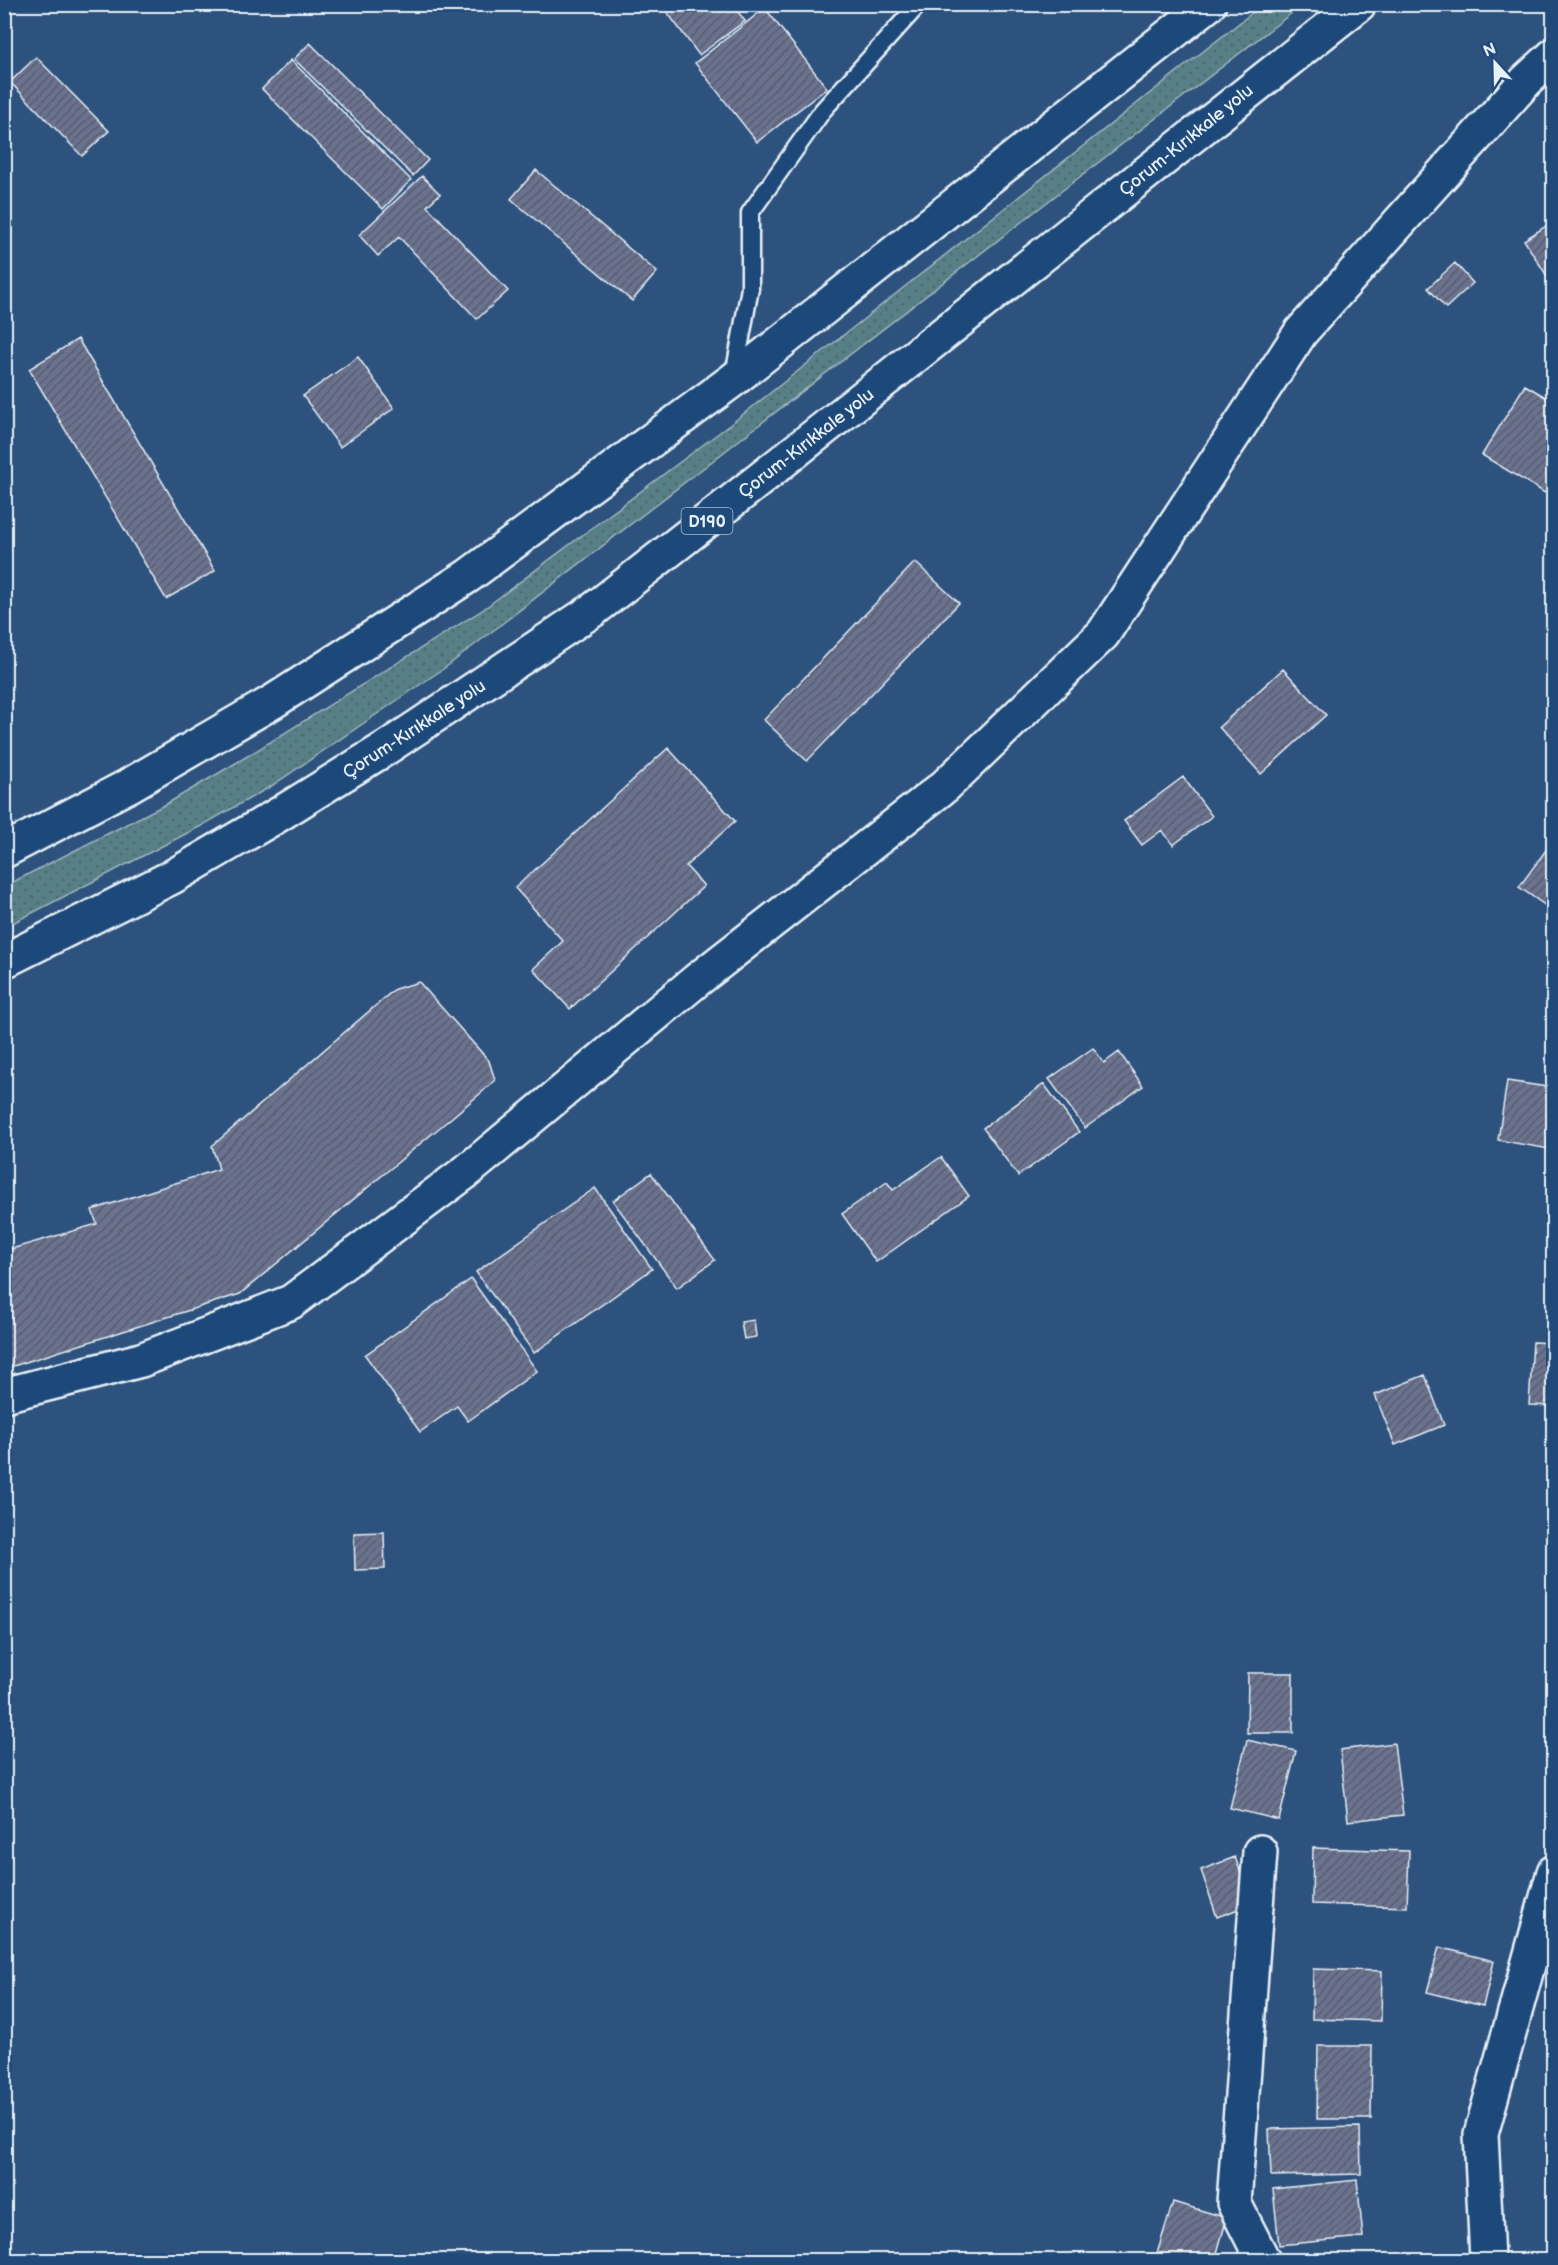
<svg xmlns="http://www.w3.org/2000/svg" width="1558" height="2265" font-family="'Balsamiq Sans',sans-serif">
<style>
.grass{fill:url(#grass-dots);stroke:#a0b8bf;stroke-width:1.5}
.building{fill:url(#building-hatch);stroke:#e8f1f8;stroke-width:1.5}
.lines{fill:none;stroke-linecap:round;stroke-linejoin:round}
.service-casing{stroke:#e8f1f8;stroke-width:21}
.minor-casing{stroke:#e8f1f8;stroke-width:38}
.trunk-casing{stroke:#e8f1f8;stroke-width:38}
.service{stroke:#1f4a7a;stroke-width:16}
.minor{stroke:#1f4a7a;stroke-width:33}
.trunk{stroke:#1f4a7a;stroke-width:33}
.labels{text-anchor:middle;stroke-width:4.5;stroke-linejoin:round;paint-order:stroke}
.shield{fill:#1f4a7a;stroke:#acbfd2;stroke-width:1.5}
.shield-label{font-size:16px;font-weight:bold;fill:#e8f1f8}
.street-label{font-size:18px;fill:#e8f1f8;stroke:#1f4a7a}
</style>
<defs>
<pattern id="grass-dots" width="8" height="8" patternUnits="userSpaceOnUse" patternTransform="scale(1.5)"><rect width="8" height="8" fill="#577f86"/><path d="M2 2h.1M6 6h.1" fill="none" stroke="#4f666b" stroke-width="1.8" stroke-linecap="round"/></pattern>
<pattern id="building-hatch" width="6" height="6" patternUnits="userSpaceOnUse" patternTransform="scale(1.5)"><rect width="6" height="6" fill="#6b728f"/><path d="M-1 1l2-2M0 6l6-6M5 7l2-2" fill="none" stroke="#585d6c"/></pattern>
</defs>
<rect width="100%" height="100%" fill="#2e527e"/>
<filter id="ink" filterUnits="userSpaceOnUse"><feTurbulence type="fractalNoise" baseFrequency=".0167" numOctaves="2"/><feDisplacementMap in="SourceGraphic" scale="12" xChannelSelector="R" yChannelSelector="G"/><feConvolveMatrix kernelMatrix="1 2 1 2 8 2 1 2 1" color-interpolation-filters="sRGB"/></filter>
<g filter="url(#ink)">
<path class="grass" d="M1262 5H1302L446 667 270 787 201 826 5 927V886L168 803 241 760 481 611 732 423Z"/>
<path class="building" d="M661 4H732L745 21 699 55Z
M765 8 827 88 757 142 695 63Z
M310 43 428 160 413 176 294 59Z
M36 57 109 131 82 156 10 82Z
M291 60 411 180 383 209 262 89Z
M536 170 657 272 632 301 511 199Z
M422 176 440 194 427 206 508 291 477 319 399 237 378 256 359 235Z
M1554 221V287L1524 240Z
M1455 263 1473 283 1446 308 1428 288Z
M78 339 215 571 166 599 29 369Z
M358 357 394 408 340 447 303 396Z
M1525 385 1554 402V479L1545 493 1482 455Z
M915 562 959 603 807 761 764 720Z
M1283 669 1326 715 1261 774 1219 727Z
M668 748 735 821 686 866 704 886 570 1009 533 969 563 941 515 888Z
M1183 777 1212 816 1173 845 1162 830 1142 845 1124 821Z
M1554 839V901L1549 908 1519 887Z
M419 982 489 1061 495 1080 481 1093 240 1294 4 1369V1251L97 1224 92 1210 219 1169 212 1146 395 989Z
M1093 1048 1104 1063 1119 1052 1143 1086 1085 1128 1049 1079Z
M1507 1081 1554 1088V1118L1549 1149 1498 1140Z
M1044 1084 1079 1132 1018 1176 983 1128Z
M941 1157 969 1196 876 1262 842 1214 887 1182 893 1190Z
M651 1173 715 1260 677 1288 613 1201Z
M595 1188 652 1269 534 1353 476 1272Z
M471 1279 537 1371 468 1421 457 1406 420 1432 365 1355Z
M754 1320 756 1337 744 1339 741 1322Z
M1533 1342 1554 1343V1406L1529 1405Z
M1425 1375 1444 1425 1395 1445 1375 1395Z
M384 1532 385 1569 355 1570 354 1533Z
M1248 1673H1293V1733H1247Z
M1247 1740 1296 1751 1279 1820 1230 1808Z
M1394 1743 1403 1815 1348 1821 1340 1750Z
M1313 1848 1409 1851 1407 1907 1312 1904Z
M1235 1857 1252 1904 1217 1917 1201 1870Z
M1439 1947 1494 1961 1483 2006 1427 1992Z
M1313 1969 1382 1971 1381 2021 1312 2019Z
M1318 2046H1372L1371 2119H1317Z
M1360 2127 1361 2174 1271 2176 1269 2129Z
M1357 2180 1363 2237 1279 2245 1273 2189Z
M1173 2202 1227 2218 1215 2260H1155Z"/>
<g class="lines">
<defs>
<path id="service" d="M734 376 750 288V213L823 110 919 4"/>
<path id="minor" d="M4 1395 141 1360 291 1302 467 1171 697 980 945 786 1103 634 1301 332 1526 81 1554 55
M1260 1852 1234 2203 1263 2260
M1487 2260 1481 2134 1554 1872"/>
<path id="trunk" d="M4 851 128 786 274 701 468 576 733 380 1209 4
M4 961 172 877 278 815 386 748 593 610 759 480 1359 4"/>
</defs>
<use href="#service" class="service-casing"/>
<use href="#minor" class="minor-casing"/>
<use href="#trunk" class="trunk-casing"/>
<use href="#service" class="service"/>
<use href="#minor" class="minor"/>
<use href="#trunk" class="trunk"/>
</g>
</g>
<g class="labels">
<rect class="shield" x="681.5" y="508" width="51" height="26" rx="4.5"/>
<g class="shield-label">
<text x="707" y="527">D190</text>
</g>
<g class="street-label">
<text transform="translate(1186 140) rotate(-39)" y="6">Çorum-Kırıkkale yolu</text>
<text transform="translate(806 443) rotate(-38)" y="6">Çorum-Kırıkkale yolu</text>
<text transform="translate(414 729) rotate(-33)" y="6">Çorum-Kırıkkale yolu</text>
</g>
</g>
<rect width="1558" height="2265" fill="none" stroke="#1f4a7a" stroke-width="24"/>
<rect x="12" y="12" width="1534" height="2241" fill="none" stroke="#e8f1f8" stroke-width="2" filter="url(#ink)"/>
<g transform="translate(1495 63) rotate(338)" stroke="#1f4a7a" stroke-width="4.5" paint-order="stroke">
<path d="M0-4.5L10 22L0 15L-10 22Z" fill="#e8f1f8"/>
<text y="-9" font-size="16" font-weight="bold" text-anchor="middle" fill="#e8f1f8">N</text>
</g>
</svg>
